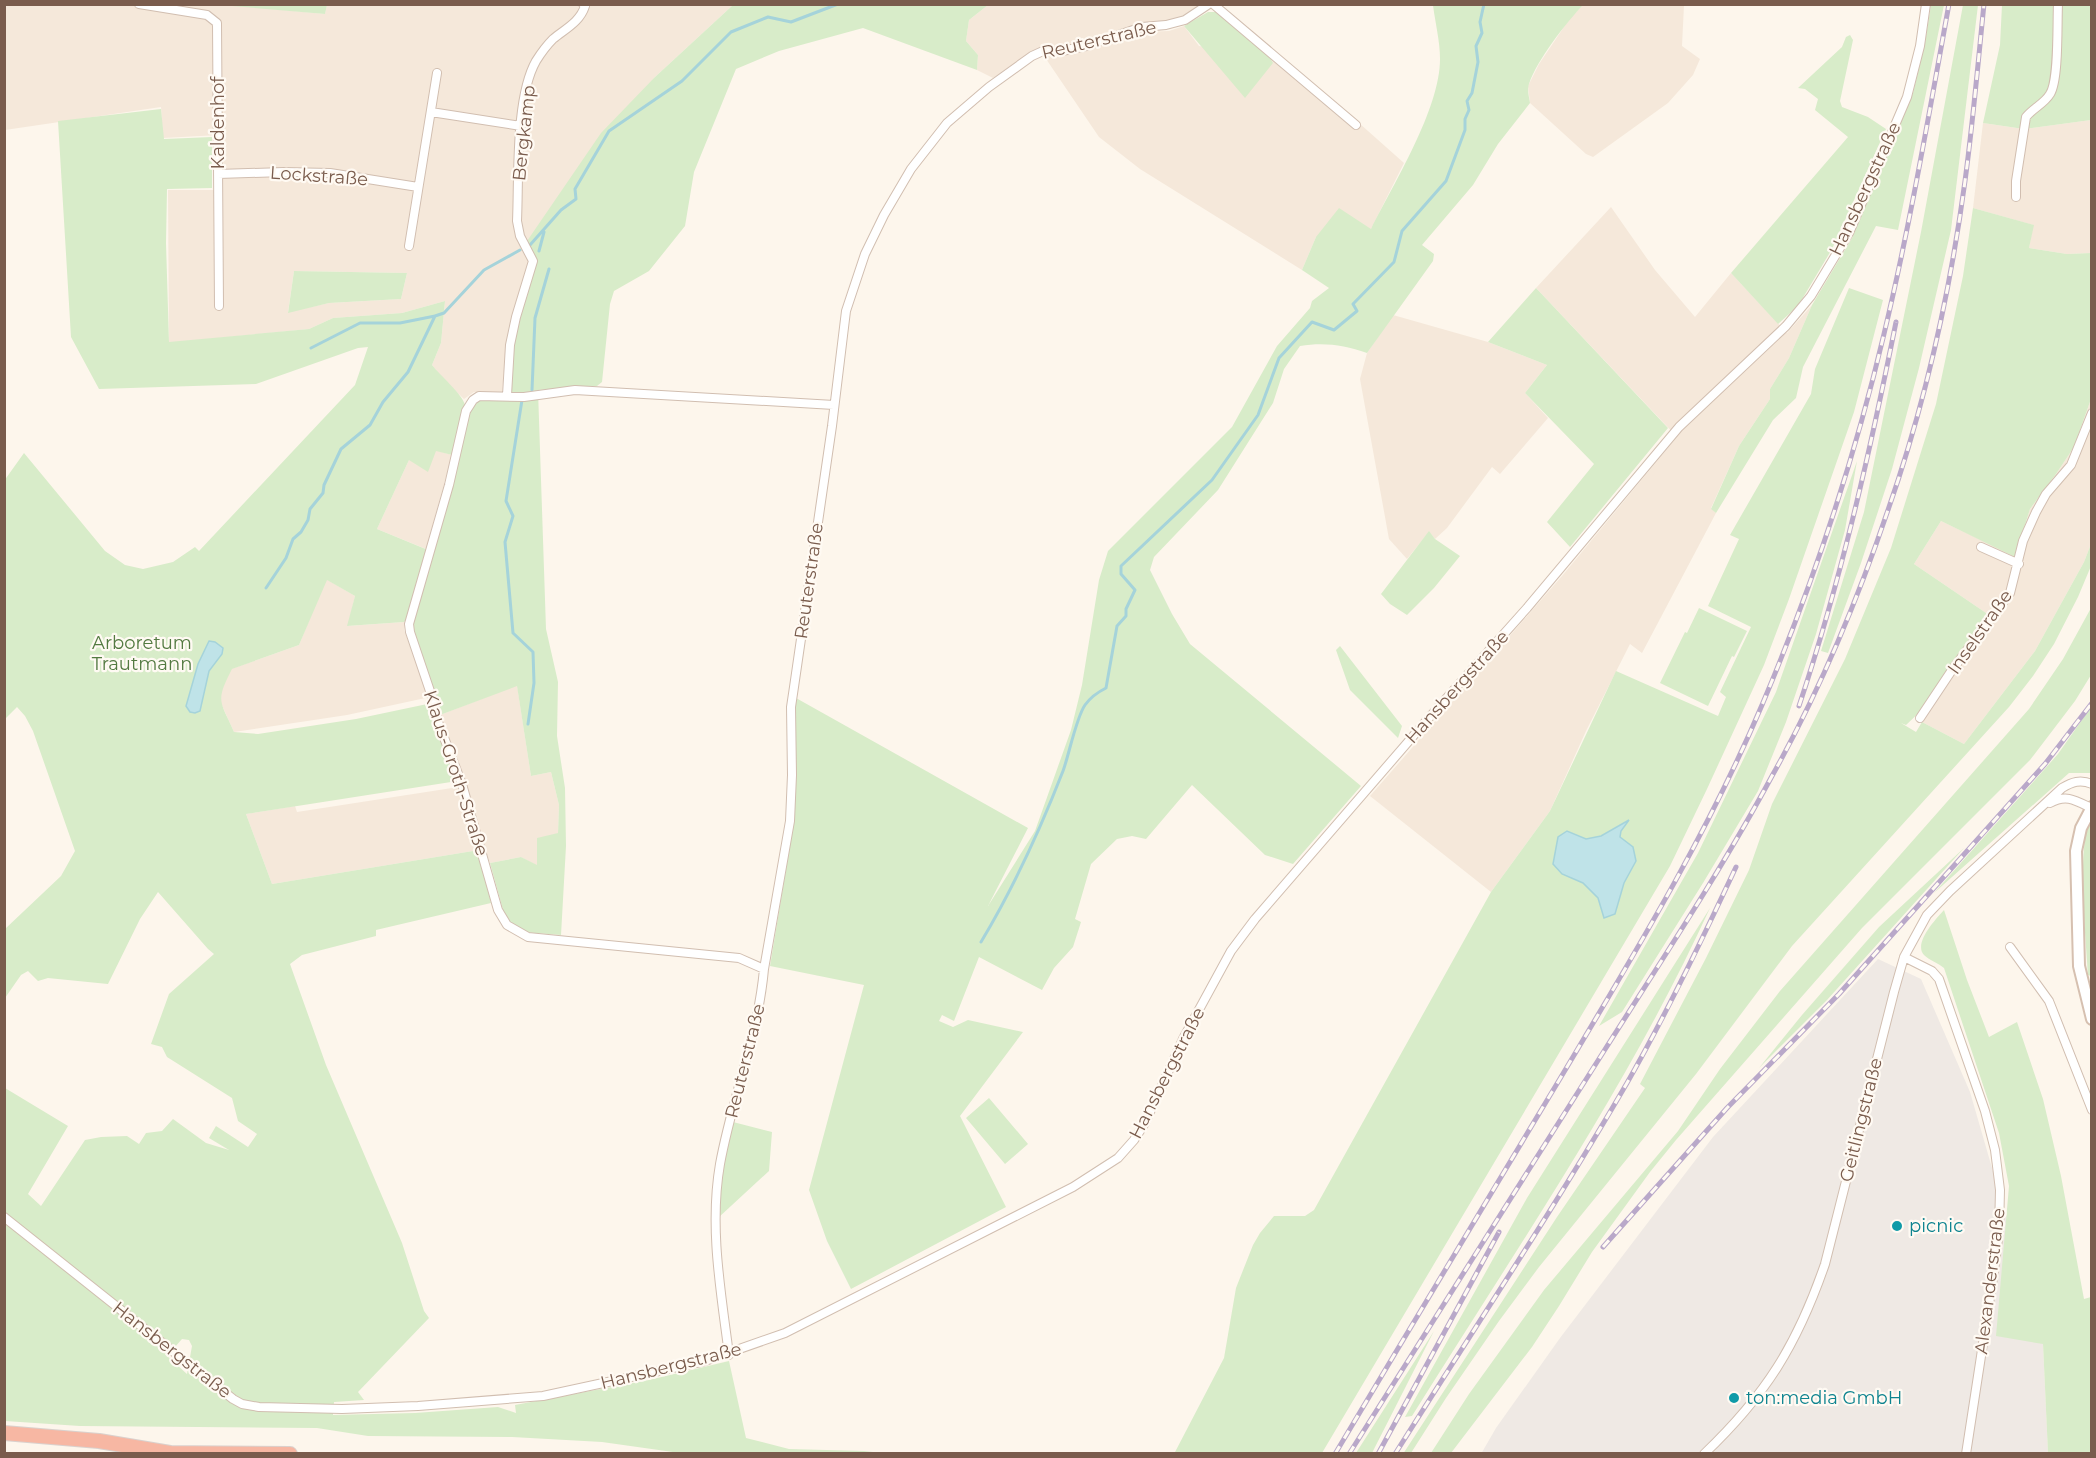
<svg xmlns="http://www.w3.org/2000/svg" width="2096" height="1458" font-family="Montserrat,sans-serif">
<style>
.residential{fill:#f5e8da;fill-rule:evenodd}
.industrial{fill:#efe9e4}
.green{fill:#d8ecc9;fill-rule:evenodd}
.water{fill:#bfe3e8;stroke:#a5d3da;stroke-width:1.5}
.lines{fill:none;stroke-linecap:round;stroke-linejoin:round}
.stream{stroke:#a5d3da;stroke-width:3}
.street-casing{stroke:#d1beb0;stroke-width:10}
.secondary-casing{stroke:#d6c0b0;stroke-width:14}
.highway-casing{stroke:#dad1cd;stroke-width:16}
.street{stroke:#fff;stroke-width:8}
.secondary{stroke:#fff;stroke-width:10}
.highway{stroke:#f7b7a3;stroke-width:14}
.rail-casing{stroke:#b9a8c9;stroke-width:5}
.rail{stroke:#fffaf3;stroke-width:3;stroke-dasharray:9;stroke-linecap:butt}
.culture-dot{fill:#0f9aa8;stroke:#fffaf3;stroke-width:2}
.labels{text-anchor:middle;stroke-width:4.5;stroke-linejoin:round;paint-order:stroke}
.street-label{font-size:18px;fill:#7a5c4d;stroke:#fffaf3}
.park-label{font-size:18px;fill:#537a41;stroke:#fffaf3}
.culture-label{font-size:18px;fill:#0d838f;stroke:#fffaf3;text-anchor:start}
</style>
<rect width="100%" height="100%" fill="#fdf6ec"/>
<path class="residential" d="M220 4 325 14 327 4 733 5 655 77 531 261 514 311 507 338 502 392H474L464 399 442 378 432 365 441 343 445 301 402 313 333 318 309 329 169 343 168 190H219V135L163 138 161 107 5 130V5ZM294 271 407 273 401 299 329 303 288 312Z
M988 5H1206L1184 18 1085 44 1031 54 993 78 977 70 978 55 966 41 969 20Z
M1583 5H1684L1682 46 1700 59 1693 75 1668 103 1593 157 1586 154 1530 103 1528 86 1539 64 1570 18Z
M1184 26 1199 46 1269 56 1355 128 1359 123 1404 163 1371 229 1316 237 1302 270 1140 169 1099 137 1042 53 1086 49 1140 32 1169 31Z
M2091 120V253L2067 254 2029 248 2033 225 1973 208 1983 123 2024 129Z
M1611 207 1655 270 1695 317 1731 273 1787 333 1812 305 1789 358 1770 389V399L1739 446 1711 508 1716 513 1642 653 1630 644 1586 731 1550 811 1491 892 1370 796 1562 576 1677 437 1536 288Z
M1393 315 1488 342 1547 365 1525 393 1548 418 1500 474 1492 467 1447 528 1435 539 1429 532 1407 559 1389 539 1360 379 1367 353Z
M2091 399V544L2084 562 2035 651 1964 744 1922 722 1919 713 1934 694 1947 669 1989 615 1914 564 1941 521 2015 556 2030 509 2056 474 2074 447Z
M435 450 452 455 426 549 377 529 409 460Z
M326 579 355 596 348 626 404 622V630L430 697 347 715 234 732 220 701 221 690 231 669 299 645Z
M517 685 531 776 551 772 559 805 558 833 537 866 521 857 490 863 485 849 272 884 246 814 295 806 297 812 465 786 459 763H457L440 715Z"/>
<path class="industrial" d="M1878 959 1921 979 1970 1092 2043 1344 2048 1453 1481 1454 1496 1428 1560 1338 1713 1137Z"/>
<path class="green" d="M220 5V4L327 5 325 14Z
M733 5H988L969 20 966 41 978 55 977 70 863 28 779 51 736 69 694 172 685 226 649 271 614 291 610 304 602 382 597 386 538 390 546 629 558 682 557 736 565 788 566 846 561 935 523 932 514 926 505 917 490 863 521 857 537 865V838L558 833 559 805 551 772 531 776 517 686 440 715 414 634 412 620 469 411C482 394 491 398 511 399L513 346 520 311 535 261 525 244 601 133 655 77Z
M1433 5H1583C1566 23 1537 60 1529 84 1527 89 1529 97 1530 103L1498 144 1473 185 1422 245 1434 254 1433 261 1367 353C1344 345 1324 342 1300 346L1284 369 1273 403 1218 490 1154 557 1150 570 1172 614 1190 644 1361 786 1293 864 1265 855 1192 785 1146 839 1132 836 1117 839 1091 864 1075 919 1081 922 1073 947 1054 968 1042 990 979 957 954 1021 942 1015 939 1021 953 1027 968 1020 1023 1032 960 1116 1006 1207 851 1289 827 1241 809 1190 864 985 770 966 791 839 796 778V698L1028 828 988 906 1035 831 1071 730 1082 685 1099 580 1108 551 1232 427 1277 346 1310 308 1312 301 1329 288 1302 270 1316 237 1339 208 1371 229C1394 183 1440 109 1440 59 1440 41 1435 22 1433 5Z
M1931 5H1944L1898 230 1876 226 1803 367 1796 398 1773 420 1716 513 1711 509 1739 446 1770 399V389L1789 358 1812 305 1852 238 1913 93 1925 43Z
M1963 5H1978L1951 230 1919 368 1892 469 1861 563 1828 653 1821 651 1864 512 1921 232Z
M2002 5H2091V120L2024 129 1983 123 2000 45Z
M1208 12H1216L1269 56 1273 63 1245 98 1184 26Z
M1850 35 1853 40 1840 101 1842 107 1868 117 1886 129 1832 249 1798 306 1778 324 1731 273 1848 137 1815 110 1818 99 1805 89 1798 88 1842 47 1846 37Z
M161 109 164 139 212 137V188L167 189 166 243 169 342 309 329 333 318 402 313 445 301 441 343 432 365C439 374 463 395 465 405L452 455 436 451 428 472 409 460 377 529 428 550 408 618 404 622 347 626 355 596 327 580 299 645 232 669C215 702 220 700 234 732L258 734 356 719 432 703 456 778 451 782 246 814 272 884 479 850 491 903 376 930V936L302 955 290 964 326 1065 402 1243 424 1311 429 1318 358 1392 364 1400 334 1402 333 1415 415 1413 498 1407 516 1413 515 1405 649 1380 729 1361 746 1438 789 1449 864 1451 882 1453 687 1454 602 1442 512 1437 368 1436 317 1428 80 1426 5 1421V1088L68 1126 28 1194 41 1206 85 1140 101 1137 127 1136 139 1144 146 1133 162 1131 173 1119 206 1143 229 1150 209 1138 216 1126 248 1147 257 1134 238 1121 232 1098 167 1057 162 1047 151 1044 169 994 214 954 208 949 158 892 140 919 108 984 48 978 38 981 28 971 21 975 5 998V929L61 876 75 851 33 731 25 716 17 707 5 719 4 481 24 453 105 551 125 565 143 569 173 562 195 547 199 551 355 385 368 347 358 348 256 384 99 389 71 337 58 121ZM182 1339 189 1340 192 1346 187 1374 167 1356Z
M1973 208 2034 225 2029 248 2067 254 2091 253V399L2074 447 2056 474 2030 509 2015 557 1941 521 1914 564 1989 615C1976 633 1961 650 1948 668 1932 691 1929 705 1906 725L1901 723 1916 732 1922 722 1964 744 2035 651 2084 562 2091 544V566L2078 597 2054 644 2033 676 2009 707 1792 946 1696 1074 1539 1267 1499 1321 1446 1398 1411 1453 1403 1454 1557 1217 1645 1088 1640 1084 1706 958 1749 870 1772 804 1845 659 1891 548 1936 404 1963 276Z
M294 271 407 273 401 299 329 303 288 313Z
M1536 288 1668 428 1570 547 1547 522 1594 464 1525 393 1547 365 1488 342Z
M1849 288 1883 300 1854 412 1789 599 1764 665 1707 789 1670 866 1322 1453 1174 1454 1224 1358 1236 1288 1253 1245 1260 1233 1274 1216H1305L1314 1210 1491 892 1550 811 1616 671 1718 716 1726 697 1720 692 1751 627 1708 606 1739 539 1730 535 1811 394 1815 369ZM1627 821 1621 831 1620 837 1633 847 1636 861 1624 883 1614 914 1604 917 1598 898 1583 883 1567 831 1586 839 1601 836Z
M1857 461 1845 530 1816 634 1786 722 1758 791 1703 883 1622 1012 1599 1026 1698 853 1776 692Z
M1429 531 1435 539 1460 556 1434 588 1407 615 1390 604 1381 594Z
M1699 608 1747 631 1734 657 1732 656 1708 706 1660 683 1685 632 1687 633Z
M2091 608V675L2075 701 2030 760 1862 928 1676 1140 1650 1172 1592 1252 1559 1306 1532 1347 1451 1453H1431L1469 1394 1544 1290 1678 1131 1720 1069 1780 991 2029 709 2063 659Z
M1340 646 1402 726 1398 738 1350 690 1336 650Z
M2091 707V773H2069L1934 893 2058 754Z
M2091 817V976L2088 975C2086 938 2076 847 2091 817Z
M1964 848 1827 1000 1759 1068 1802 1015 1879 927Z
M1710 908C1628 1087 1516 1249 1412 1416L1405 1417 1527 1198Z
M1944 910 1967 980 1989 1037 2017 1022 2043 1099 2061 1176 2084 1299 2091 1297V1453H2048L2043 1344 1996 1336 2009 1186 1999 1133 1944 968C1938 963 1929 960 1924 955 1913 943 1936 919 1944 910Z
M989 1098 1028 1144 1005 1164 966 1118Z
M733 1122 772 1132 769 1171 718 1218 721 1176Z
M1434 1331 1372 1453H1356Z"/>
<path class="water" d="M209 641 215 642 223 648 222 654 209 671 200 711 195 713 190 712 186 706 198 664Z
M1629 820 1621 831 1620 837 1633 847 1636 861 1624 883 1615 914 1604 918 1598 898 1583 883 1562 874 1553 864 1558 837 1567 831 1586 839 1601 836Z"/>
<g class="lines">
<path class="stream" d="M530 245 561 210 576 199 575 189 609 131 682 81 731 32 768 17 791 22 838 4
M539 251 544 232
M311 348 360 323H400L435 316
M532 390 535 318 549 269
M522 400 506 501 513 516 505 542 513 633 533 652 534 683 528 724
M266 588 286 558 293 539 301 532 308 520 310 509 323 493 324 485 341 449 370 425 383 402 408 372 435 316 444 313 484 270 520 250
M981 942C1014 887 1040 830 1063 771 1069 755 1076 718 1085 705 1090 698 1098 692 1106 688L1117 626 1126 616V609L1135 590 1121 574V566L1212 480 1258 415 1279 358 1312 322 1334 330 1357 311 1353 304 1394 262 1402 231 1446 181 1465 130V119L1469 110 1467 101 1472 93 1478 62 1476 46 1482 33 1480 22 1484 4"/>
<defs>
<path id="street" d="M139 4 207 15 217 23 219 306
M1213 4 1356 125
M431 112 521 126
M218 174 284 172 330 173 418 187
M2016 197V181L2026 117C2033 108 2044 104 2050 94 2059 80 2057 24 2058 4
M409 246 437 73
M507 395 510 345 516 317 533 261 520 236 517 221C519 178 515 98 536 61 541 53 547 45 553 39 565 29 580 22 585 6L583 4
M1981 547 2019 564
M1920 718 1952 670 2010 593 2023 541 2036 512 2046 494 2071 465 2092 413
M2050 803C2066 794 2075 800 2091 808
M2010 947 2049 1001 2092 1110
M1904 957 1932 971 1939 979 1985 1111 1995 1150 2000 1190 1999 1231 1993 1278 1966 1454
M764 969 739 958 528 937 507 925 498 910 462 784 438 722 433 700 410 632 409 624 449 485 466 411 473 400 479 396 524 397 575 390 834 405
M4 1217 233 1399 242 1404 259 1407 342 1409 418 1406 543 1396 705 1361 785 1333 1073 1187 1118 1158 1134 1140 1145 1123 1183 1039 1231 951 1255 919 1427 720 1527 608 1679 427 1786 326 1811 296 1849 233 1907 97 1920 46 1926 4
M729 1355C721 1292 709 1227 720 1164 732 1098 758 1036 764 969L790 821 792 775 791 707 794 687 832 426 846 311 865 254 884 215 911 169 947 123 989 87 1032 56 1043 51H1062L1086 46 1142 27 1166 25 1185 20 1209 4
M1704 1454C1766 1395 1797 1345 1825 1264L1894 992 1904 957 1927 915 1950 891 2062 788C2072 782 2080 779 2092 784"/>
<path id="secondary" d="M2092 807 2081 828 2076 851 2079 966 2092 1019"/>
<path id="highway" d="M4 1433 99 1441 170 1453
M163 1453 290 1454"/>
</defs>
<use href="#street" class="street-casing"/>
<use href="#secondary" class="secondary-casing"/>
<use href="#highway" class="highway-casing"/>
<use href="#street" class="street"/>
<use href="#secondary" class="secondary"/>
<use href="#highway" class="highway"/>
<defs>
<path id="rail" d="M1799 706C1841 580 1870 452 1896 322
M1603 1247 1727 1108 1839 994 2045 764 2092 703
M1335 1454C1410 1328 1486 1202 1561 1077 1633 956 1707 835 1762 705 1813 584 1854 461 1884 334 1910 225 1929 114 1949 4
M1349 1454C1434 1320 1519 1185 1604 1051 1661 961 1721 871 1772 776 1819 692 1857 602 1888 510 1925 404 1950 293 1965 181 1973 122 1978 63 1984 4
M1378 1454 1499 1232
M1395 1454C1473 1330 1554 1209 1627 1083 1667 1013 1702 940 1736 867"/>
</defs>
<use href="#rail" class="rail-casing"/>
<use href="#rail" class="rail"/>
</g>
<g class="culture-dot">
<circle cx="1897" cy="1226" r="6"/>
<circle cx="1734" cy="1398" r="6"/>
</g>
<g class="labels">
<g class="street-label">
<text transform="translate(1099 40) rotate(-13)" y="6">Reuterstraße</text>
<text transform="translate(218 123) rotate(-90)" y="6">Kaldenhof</text>
<text transform="translate(524 133) rotate(-84)" y="6">Bergkamp</text>
<text transform="translate(319 176) rotate(4)" y="6">Lockstraße</text>
<text transform="translate(1865 189) rotate(-65)" y="6">Hansbergstraße</text>
<text transform="translate(809 581) rotate(-82)" y="6">Reuterstraße</text>
<text transform="translate(1980 632) rotate(-55)" y="6">Inselstraße</text>
<text transform="translate(1457 687) rotate(-48)" y="6">Hansbergstraße</text>
<text transform="translate(456 773) rotate(72)" y="6">Klaus-Groth-Straße</text>
<text transform="translate(745 1061) rotate(-76)" y="6">Reuterstraße</text>
<text transform="translate(1167 1073) rotate(-63)" y="6">Hansbergstraße</text>
<text transform="translate(1861 1120) rotate(-76)" y="6">Geitlingstraße</text>
<text transform="translate(1990 1281) rotate(-83)" y="6">Alexanderstraße</text>
<text transform="translate(172 1350) rotate(38)" y="6">Hansbergstraße</text>
<text transform="translate(671 1366) rotate(-14)" y="6">Hansbergstraße</text>
</g>
<g class="park-label">
<text x="142" y="649">Arboretum<tspan x="142" dy="21">Trautmann</tspan></text>
</g>
<g class="culture-label">
<text x="1909" y="1232">picnic</text>
<text x="1746" y="1404">ton:media GmbH</text>
</g>
</g>
<rect width="2096" height="1458" fill="none" stroke="#7a5c4d" stroke-width="12"/>
</svg>
